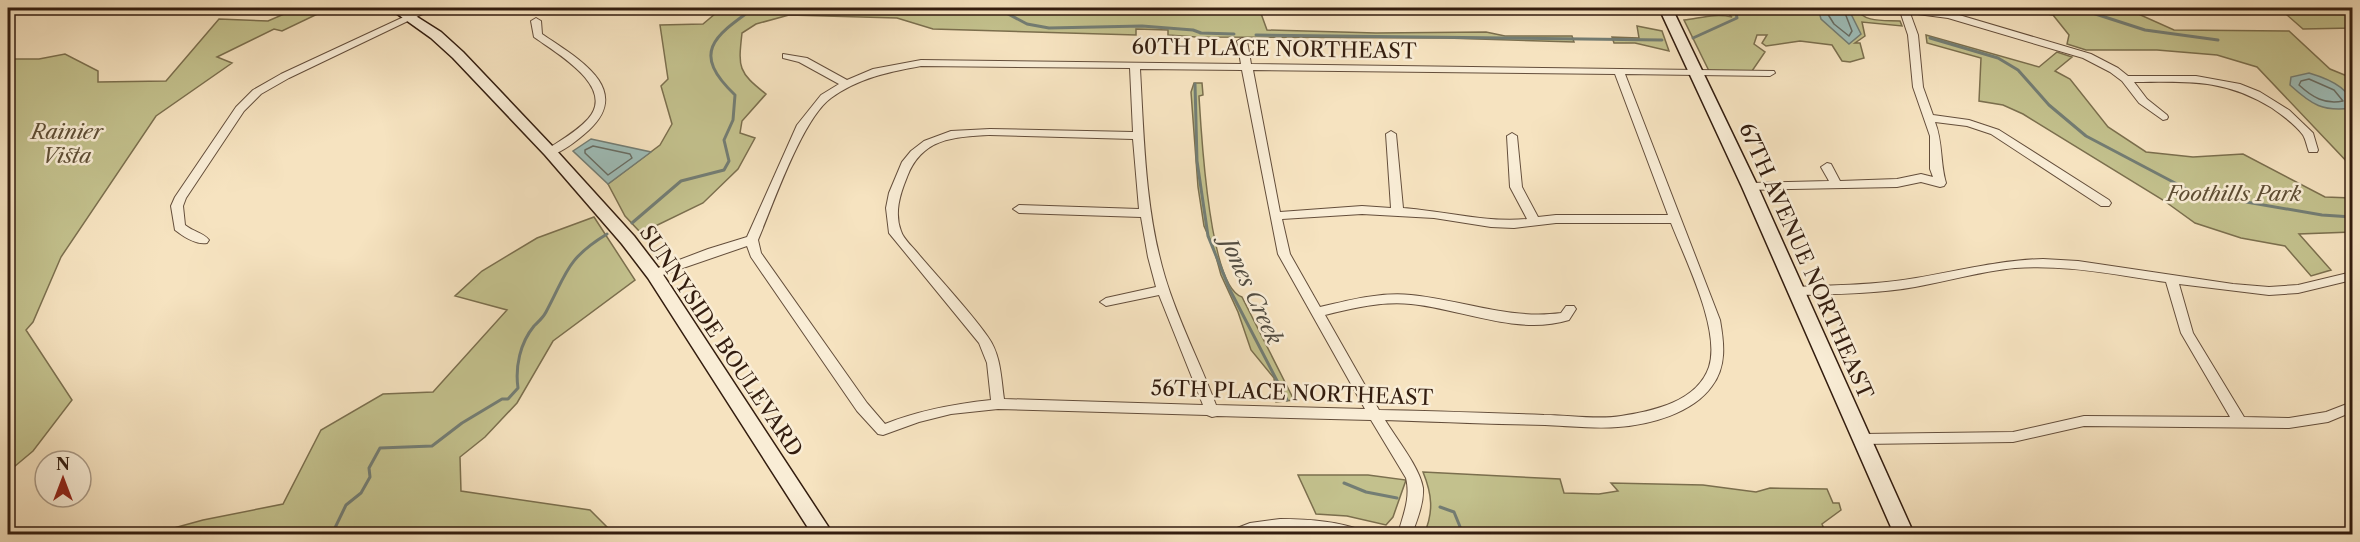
<svg xmlns="http://www.w3.org/2000/svg" width="2360" height="542" font-family="'Libre Caslon Text',serif">
<style>
.green{fill:#c3c18d;stroke:#7b6f4e;stroke-width:1.5}
.water{fill:#9ebdb8;stroke:#737d74;stroke-width:1.5}
.lines{fill:none;stroke-linecap:round;stroke-linejoin:round}
.shore{stroke:#686d64;stroke-width:1.5}
.stream{stroke:#737d74;stroke-width:3}
.street-casing{stroke:#644e3b;stroke-width:2}
.secondary-casing{stroke:#331d0f;stroke-width:3}
.street{fill:#f9edd6;fill-rule:evenodd}
.secondary{fill:#f9edd6;fill-rule:evenodd}
.labels{text-anchor:middle;stroke-width:5;stroke-linejoin:round;paint-order:stroke}
.street-label{font-size:21px;fill:#331d0f;stroke:#f9edd6}
.park-label{font-size:21px;font-style:italic;fill:#5e4e35;stroke:#f9edd6}
.water-label{font-size:22px;font-style:italic;fill:#534d42;stroke:#f9edd6}
</style>
<rect width="100%" height="100%" fill="#f6e3c0"/>
<filter id="stains"><feTurbulence type="fractalNoise" baseFrequency=".00333" numOctaves="4"/><feColorMatrix values="0 0 0 0 .2 0 0 0 0 .09 0 0 0 0 .02 0 0 0 .5 -.17"/></filter>
<radialGradient id="worn" r=".72"><stop offset=".6" stop-color="#630" stop-opacity="0"/><stop offset="1" stop-color="#630" stop-opacity=".3"/></radialGradient>
<path class="green" d="M298 8H330L282 31 274 29 217 57 232 63 156 116 61 257 33 322 26 330 72 400 33 451 8 472V59H39L65 54 98 71V82L166 81 219 19 268 21Z
M722 8H1259L1267 30 1376 33 1486 32 1505 36H1572L1574 42 1446 38 1196 37 1168 35V30L1136 29V35L933 29 897 18 789 15 756 24 742 33C738 68 738 72 766 94L742 121 740 133 755 138 738 169 703 203 641 233 625 216 608 184 660 145 672 124 661 86 668 79 660 25 703 24Z
M1722 8H1856C1863 23 1885 20 1900 21L1902 26 1862 22 1865 36 1855 43H1860L1864 58 1850 62 1842 61 1832 45 1800 41 1766 46 1762 43 1767 35H1757L1754 44 1765 52 1752 71 1711 75 1684 20C1701 18 1715 13 1732 17Z
M2011 8H2125L2174 30 2289 31 2330 69 2352 78V167L2257 67 2217 55 2157 50H2086L2067 44 2069 35 2053 15Z
M2279 8H2352V28L2303 29Z
M1637 26 1662 31 1669 51 1635 43H1614L1612 37 1639 38Z
M1926 35 2039 67 2057 52 2072 57 2055 71 2070 79 2108 127 2146 152 2193 157 2243 154 2325 197 2352 198V232L2299 234 2331 270 2311 276 2285 246 2241 238 2195 223 2163 200 2023 114 2003 105 1979 101 1981 58 1927 43Z
M1194 83H1202L1203 95 1199 96C1201 129 1209 287 1242 297L1294 400 1276 402 1274 378 1251 350 1238 312 1221 275 1213 246 1204 226 1198 187 1191 92Z
M594 217 635 280 553 341 517 403 485 437 460 457 461 491 590 510 614 534H152L203 520 283 504 321 430 383 394 433 392 507 310 455 296 482 271 537 238Z
M1423 472 1560 479 1564 493 1599 494 1618 491 1611 483 1703 485 1756 492 1770 488 1827 489 1833 503H1839L1841 510 1822 524 1826 534H1424C1434 512 1432 494 1423 472Z
M1298 475H1368L1406 480 1393 517 1386 525 1347 516 1316 514Z"/>
<path class="water" d="M1818 8H1848L1861 34 1849 44 1821 19Z
M2309 73C2326 78 2353 88 2352 108 2323 112 2312 105 2290 85L2291 77Z
M591 139 651 152 608 184 573 151Z"/>
<g class="lines">
<path class="shore" d="M1824 8 1834 24 1849 36 1852 31 1843 8
M2309 79 2334 90 2343 101C2325 105 2312 97 2299 85L2301 81Z
M593 146 630 154 632 158 608 175 585 153V150Z"/>
<path class="stream" d="M997 8 1027 24 1049 28 1142 26 1193 30 1201 33
M2077 8 2145 30 2218 40
M1200 33 1234 34
M1256 35 1662 40
M1693 38 1737 18 1735 8
M1930 38 1998 58 2018 70 2049 105 2086 136 2194 193 2322 215 2352 217
M1195 84 1197 161 1208 236 1230 290 1287 400
M632 223 681 181 724 170 729 161 724 140 733 120 735 95C691 53 713 37 754 8
M1344 483 1366 492 1397 498
M1440 507 1454 512 1463 534
M332 534 346 505 361 493 370 477 369 468 380 448 432 446 462 423 502 399H508L518 388C515 367 520 343 534 326 538 322 543 318 546 312 567 273 566 259 607 234"/>
<defs>
<path id="street" d="M423 8H435L289 78 261 94 244 111 186 198 183 206 185 225C192 231 204 233 209 240L207 243C196 245 184 237 175 230L171 206 175 197 236 107 253 90 281 74Z
M1899 8 1949 12 2091 54 2118 68 2128 76H2196L2240 84 2260 92 2289 110 2313 133 2318 150 2317 152H2309C2307 147 2306 140 2303 135 2296 125 2282 115 2272 108 2223 78 2188 82 2134 82L2147 99 2167 115 2168 117 2167 119 2163 120 2139 103 2122 81 2110 72 2083 58 1948 18 1910 13 1918 35 1923 87 1933 115 1969 120 1999 130 2109 200 2111 203 2109 206H2101L1991 134 1967 126 1935 122C1943 142 1940 163 1946 183L1944 186 1940 187 1921 182 1897 187 1746 190 1744 187 1746 184 1750 183 1829 181 1821 167 1827 163 1831 164 1840 181 1897 179 1921 174 1933 177 1930 169V136L1913 87 1908 35Z
M536 18 541 21 542 34C575 57 634 88 589 130 578 140 564 151 550 156L545 152 546 150C561 140 576 132 588 119 617 87 556 53 534 37L531 21Z
M1242 38 1247 41 1251 64 1774 71 1775 73 1770 76 1625 74 1720 320C1724 343 1727 366 1712 386 1693 413 1650 425 1618 427 1595 429 1569 426 1545 425 1492 424 1439 422 1385 420 1396 438 1420 468 1423 488 1424 503 1417 520 1412 534H1398C1403 515 1411 498 1406 478L1371 420 1217 416 1212 417 1207 415 998 409 951 414 919 422 883 435 878 434 857 411 751 257 747 246 654 278 648 274 650 271 708 249 747 237 797 125 821 95 839 84 799 62 783 58V54L807 58 847 80 873 69 921 60 1241 64 1237 41ZM921 66 1130 68 1133 132 990 129 951 131 924 141 911 151 902 162 889 193 886 208 889 233 979 343 987 363 991 400C954 404 920 410 885 424L867 403 761 253 758 240C773 205 802 119 831 98 858 78 889 72 921 66ZM1140 69 1242 70 1278 254 1365 409 1216 405C1200 362 1178 321 1165 277 1145 210 1144 138 1140 69ZM1253 70 1615 74 1668 215H1556L1538 217 1522 187 1517 136 1512 133 1507 136 1510 187 1527 219C1486 223 1444 211 1403 208L1396 134 1391 131 1386 134 1391 208 1362 206 1280 212ZM990 135 1133 139 1139 209 1019 205 1013 209 1019 213 1141 217 1148 257 1156 287 1106 298 1100 302 1106 306 1159 295 1203 405 1004 399C1001 378 1001 355 988 337 968 309 943 283 920 256 915 249 903 239 901 231 894 213 900 194 907 177 922 138 953 137 990 135ZM1362 214 1434 218 1491 227 1514 228 1556 223H1671C1685 259 1721 330 1709 367 1697 402 1653 411 1621 416 1598 420 1568 415 1544 415 1489 413 1434 411 1379 410L1325 315C1353 308 1382 301 1411 304 1462 309 1517 336 1569 320L1576 309 1574 306H1566L1561 313C1509 320 1462 300 1411 295 1380 292 1350 300 1320 307L1290 254 1282 219Z
M2043 259 2078 261 2233 284 2269 287 2298 285 2352 272V280L2298 293 2269 295 2179 284 2193 333 2244 417 2289 418 2326 412 2352 402V412L2328 422 2289 428 2084 426 2013 442 1862 444 1857 443 1855 439 1857 435 1862 434 2013 432 2084 416 2230 417 2181 333 2166 282C2116 275 2066 264 2015 268 1982 271 1948 281 1915 287 1876 294 1836 294 1796 295L1790 291 1796 287C1836 285 1876 285 1916 278 1958 271 2000 260 2043 259Z
M1280 519C1307 519 1336 521 1361 530L1363 534C1340 537 1316 531 1292 531 1271 531 1250 536 1230 534L1232 530 1250 523Z"/>
<path id="secondary" d="M389 8H403L441 32 463 52 555 149 634 236 660 270 833 534H812L648 278 622 244 545 155 453 58 431 38Z
M1659 8H1672L1758 187 1914 534H1894L1742 187Z"/>
</defs>
<use href="#street" class="street-casing"/>
<use href="#secondary" class="secondary-casing"/>
<use href="#street" class="street"/>
<use href="#secondary" class="secondary"/>
</g>
<g class="labels">
<g class="street-label">
<text transform="translate(1274 49) rotate(1)" y="7">60TH PLACE NORTHEAST</text>
<text transform="translate(1806 261) rotate(66)" y="7">67TH AVENUE NORTHEAST</text>
<text transform="translate(721 341) rotate(56)" y="7">SUNNYSIDE BOULEVARD</text>
<text transform="translate(1292 393) rotate(2)" y="7">56TH PLACE NORTHEAST</text>
</g>
<g class="park-label">
<text x="67" y="139">Rainier<tspan x="67" dy="24">Vista</tspan></text>
<text x="2234" y="201">Foothills Park</text>
</g>
<g class="water-label">
<text transform="translate(1252 291) rotate(65)" y="8">Jones Creek</text>
</g>
</g>
<rect width="2360" height="542" fill="none" stroke="#f6e3c0" stroke-width="30"/>
<rect x="9" y="9" width="2342" height="524" fill="none" stroke="#331d0f" stroke-width="3"/>
<rect x="15" y="15" width="2330" height="512" fill="none" stroke="#331d0f" stroke-width="1.5"/>
<g transform="translate(63 479)"><circle r="28" fill="#f9edd6" stroke="#aa9a86" stroke-width="1.5"/>
<path d="M0-4.5L10 22L0 15L-10 22Z" fill="#8f2418"/>
<text y="-9" font-size="16" font-weight="bold" text-anchor="middle" fill="#331d0f">N</text>
</g>
<rect width="100%" height="100%" filter="url(#stains)"/>
<rect width="100%" height="100%" fill="url(#worn)"/>
</svg>
